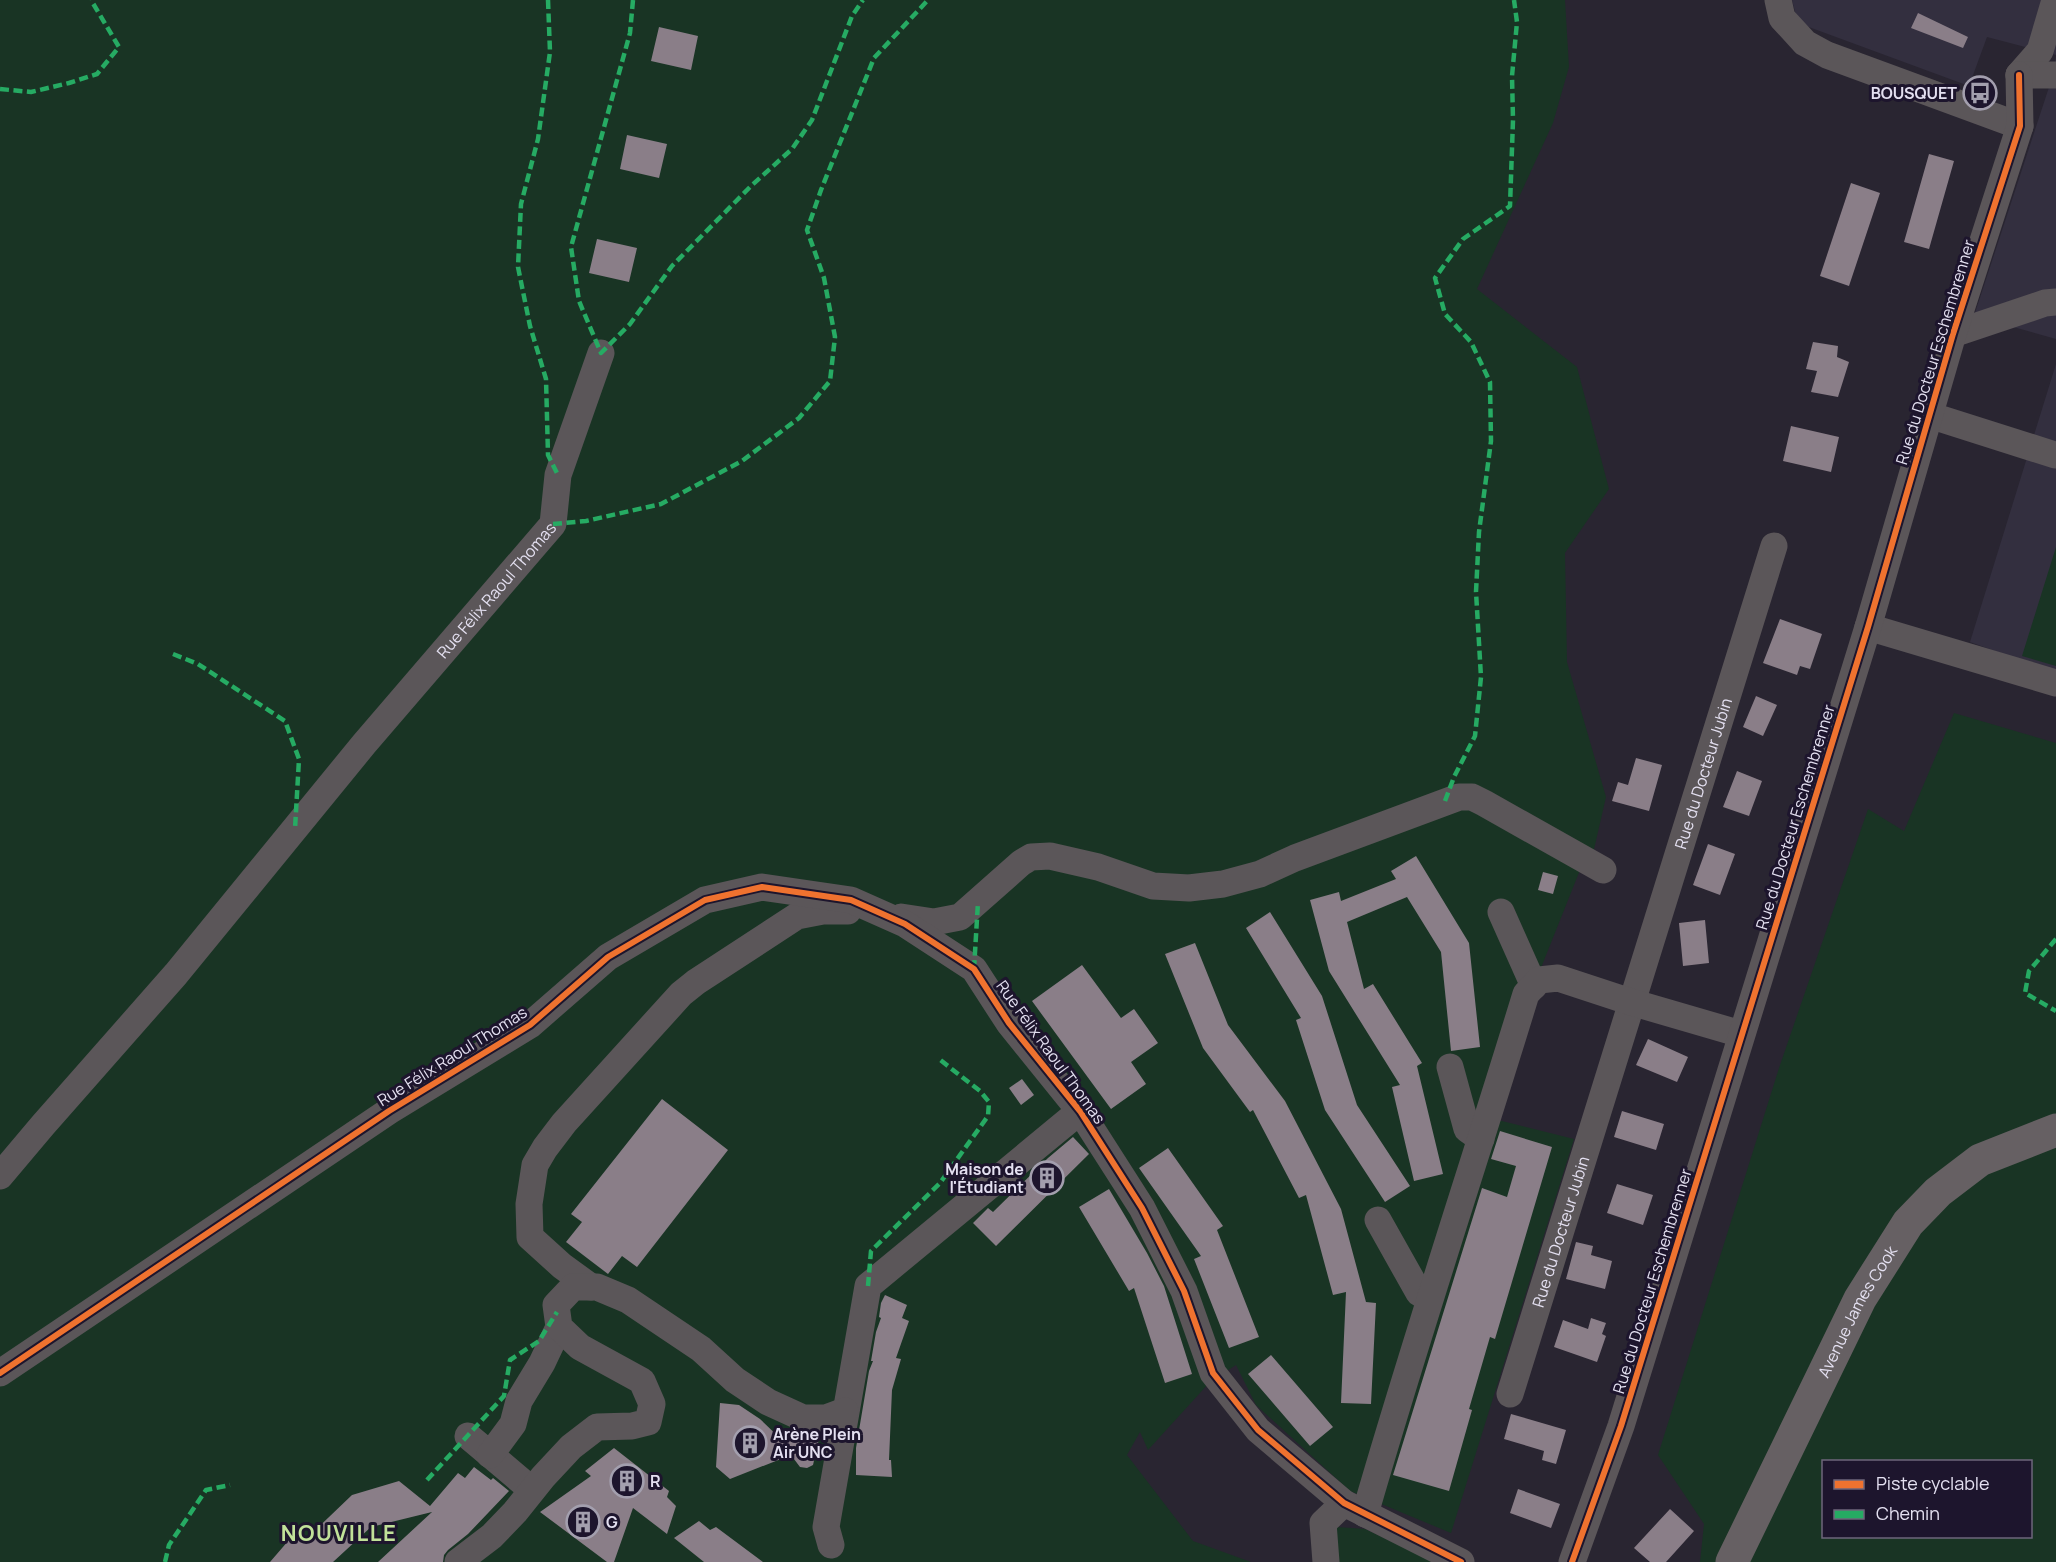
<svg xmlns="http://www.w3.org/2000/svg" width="2056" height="1562" font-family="Manrope,sans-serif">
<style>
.medical{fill:#332f3f}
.green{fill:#193424;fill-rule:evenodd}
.building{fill:#8a7e88}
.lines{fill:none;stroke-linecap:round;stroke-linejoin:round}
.minor{stroke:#5b5659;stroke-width:27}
.major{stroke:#666063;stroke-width:33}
.quiet{stroke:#26ab63;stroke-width:4.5;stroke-dasharray:9 4.5;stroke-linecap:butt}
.cycleway-casing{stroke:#1d152d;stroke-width:10}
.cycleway{stroke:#ef722f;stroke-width:6}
.labels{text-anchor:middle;stroke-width:6;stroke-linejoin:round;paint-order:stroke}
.poi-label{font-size:16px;font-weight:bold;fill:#e4e0f1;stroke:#1d152d;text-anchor:start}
.street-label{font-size:16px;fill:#e4e0f1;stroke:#1d152d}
.district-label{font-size:22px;font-weight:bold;letter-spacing:1.5px;fill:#c1e199;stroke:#1d152d}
</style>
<rect width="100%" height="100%" fill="#292531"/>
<path class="medical" d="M1792 0H2056V55L1987 37 1969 86 1798 23Z
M2056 56V339L1974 316 2053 75Z
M2056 364V673L1970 642Z"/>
<path class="green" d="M0 0H1565L1569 67 1553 123 1477 289 1577 367 1609 489 1565 553 1567 662 1606 797 1592 858 1586 855 1482 1116 1574 1139 1451 1533 1350 1491 1256 1405 1236 1365 1210 1382 1148 1450 1140 1432 1127 1455 1193 1541 1251 1562H0Z
M2056 547V666L2022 656Z
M1954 713 2056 743V1562H1700L1704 1524 1658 1455 1779 1068 1868 809 1904 831ZM1824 1462H2030V1536H1824Z
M1337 1527 1365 1529 1436 1562H1333L1329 1539Z"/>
<path class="building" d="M1918 13 1968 37 1963 48 1911 28Z
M659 27 698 36 691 70 651 61Z
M627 135 667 144 659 178 620 169Z
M1929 154 1954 161 1929 249 1904 242Z
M1851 183 1880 193 1849 286 1820 276Z
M597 239 637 248 629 282 589 273Z
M1813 342 1838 346 1837 357 1849 362 1838 397 1811 392 1817 371 1806 369Z
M1791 426 1839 437 1831 472 1783 461Z
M1780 619 1822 634 1810 669 1800 666 1797 675 1763 663Z
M1756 696 1777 705 1763 736 1743 727Z
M1636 758 1662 765 1649 811 1612 801 1618 782 1628 785Z
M1737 771 1762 781 1749 816 1723 807Z
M1708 844 1735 854 1720 895 1693 885Z
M1416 856 1469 943 1480 1047 1451 1051 1441 952 1407 897 1347 922 1364 989 1373 984 1422 1063 1417 1066 1443 1174 1414 1181 1392 1087 1400 1085 1329 971 1310 900 1339 892 1341 901 1396 879 1391 871Z
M1543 872 1558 876 1553 894 1538 890Z
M1270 912 1322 996 1357 1105 1410 1186 1385 1202 1325 1110 1296 1020 1301 1018 1246 928Z
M1705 920 1709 963 1683 966 1679 923Z
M1195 943 1228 1025 1285 1101 1341 1209 1366 1302 1376 1303 1371 1404 1341 1403 1346 1292 1333 1295 1306 1195 1299 1198 1253 1110 1250 1112 1203 1048 1165 954Z
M1082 965 1121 1018 1134 1009 1158 1043 1131 1062 1146 1084 1111 1109 1032 1001Z
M1648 1039 1688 1057 1677 1082 1636 1065Z
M1022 1079 1034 1095 1021 1105 1009 1088Z
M662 1099 728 1150 637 1267 622 1256 608 1274 566 1242 582 1222 571 1214Z
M1622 1111 1664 1124 1656 1150 1614 1137Z
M1500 1131 1552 1147 1495 1339 1490 1337 1469 1409 1472 1410 1449 1491 1393 1475 1482 1188 1507 1197 1516 1166 1491 1159Z
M1073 1137 1089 1154 996 1246 973 1223 988 1208 993 1212 1048 1158Z
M1168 1148 1223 1226 1217 1230 1259 1337 1229 1348 1194 1259 1201 1256 1139 1168Z
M1617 1184 1653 1195 1643 1225 1607 1213Z
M1109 1189 1147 1253 1164 1286 1192 1374 1165 1383 1134 1288 1129 1291 1079 1207Z
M1576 1242 1593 1246 1591 1255 1612 1261 1605 1289 1566 1279Z
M885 1295 907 1305 902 1318 909 1321 896 1358 901 1359 892 1390 889 1460H891L892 1477 856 1475V1448L869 1371 873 1361H871L876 1332 881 1318 879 1317 881 1303Z
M1591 1318 1606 1323 1602 1334 1606 1336 1597 1362 1554 1347 1563 1320 1588 1329Z
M1271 1355 1333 1427 1310 1446 1248 1374Z
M720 1403 739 1405 760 1419 784 1442 807 1435 819 1439 813 1465 807 1468 800 1467 791 1455 730 1479 716 1467Z
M1511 1414 1566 1430 1556 1464 1542 1460 1544 1451 1504 1439Z
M614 1448 669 1491 667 1497 676 1506 667 1534 633 1508 614 1562H607L540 1512 591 1476 585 1471Z
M474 1467 491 1480 493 1478 509 1491 468 1534 448 1550 444 1555 443 1562H378L432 1512 371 1527 333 1562H270L295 1533 305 1540 352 1495 399 1481 430 1506 458 1473 465 1478Z
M1518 1489 1560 1504 1551 1528 1510 1513Z
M1670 1509 1694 1531 1666 1562H1650L1634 1548Z
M699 1521 710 1530 716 1527 763 1562H704L674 1538Z"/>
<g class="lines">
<g class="minor">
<path d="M1778 0 1782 18 1805 43 1827 55 2020 126"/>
<path d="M2019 75 2040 51 2055 0"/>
<path d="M2019 75H2056"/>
<path d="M1953 334 2045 303 2056 302"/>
<path d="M1929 415 2055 455"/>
<path d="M1868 627 2056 683"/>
<path d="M1501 912 1534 986"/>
<path d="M901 917 934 922 960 917 1021 863 1031 857 1050 856 1098 867 1153 886 1189 888 1223 884 1260 874 1295 858 1459 797H1472L1484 803 1603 870"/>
<path d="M1450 1067 1467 1129 1481 1139"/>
<path id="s1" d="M0 1176 43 1125 176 974 364 744 553 524 558 475 601 353"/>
<path d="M1378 1220 1419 1293 1429 1297"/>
<path d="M591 1287 562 1266 530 1237 529 1204 535 1165 545 1148 564 1123 681 994 696 982 797 916 823 911H848"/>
<path d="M0 1373 389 1111 530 1025 608 957 705 900 762 887 851 900 905 924 974 969 1009 1023 1080 1111 1142 1208 1184 1291 1213 1373 1258 1430 1344 1503 1461 1562"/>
<path id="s2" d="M1510 1394 1774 546"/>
<path d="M468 1436 532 1490"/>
<path d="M490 1455 513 1424 519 1401 542 1363 559 1327"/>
<path d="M1365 1514C1415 1340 1473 1167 1526 994L1539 980 1558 978 1631 1002 1741 1034"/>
<path d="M831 1545 826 1527 868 1286 1080 1111"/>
<path d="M458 1562 492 1536 515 1512 543 1477 571 1447 597 1427 632 1426 648 1422 652 1404 642 1381 580 1347 559 1327 556 1305 573 1287H597L628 1300 701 1349 735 1380 768 1402 803 1418H826L845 1411"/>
<path d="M1326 1562 1323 1523 1344 1503"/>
<path d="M1572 1562 1621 1426 1868 627 1953 334 2020 126 2019 75"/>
</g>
<path class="major" id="s3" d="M1732 1562 1860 1299 1908 1223 1938 1192 1980 1160 2056 1130"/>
<path class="quiet" d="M548 0 550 52 538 139 521 204 518 267 530 326 546 379 548 455 558 475
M633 0 630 33 571 247 579 301 601 353 630 324 672 266 751 186 792 149 812 120 852 16 863 0
M0 89 31 92 69 83 97 74 119 47 91 0
M553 524 586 521 661 504 742 461 799 418 830 381 835 337 824 278 807 230 821 190 874 58 928 0
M173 654 198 664 285 721 299 759 295 829
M1445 801 1454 777 1475 736 1481 677 1476 592 1479 532 1491 441 1490 382 1471 342 1445 314 1435 278 1463 239 1510 206 1513 120 1512 76 1517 22 1514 0
M2056 939 2029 971 2025 993 2056 1011
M974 969 978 902
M868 1286 871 1251 940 1183 988 1116 989 1102 980 1091 939 1059
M427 1480 504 1396 510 1360 539 1341 557 1312
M165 1562 169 1545 206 1490 230 1485"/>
<defs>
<path id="cycleway" d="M0 1373 389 1111 530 1025 608 957 705 900 762 887 851 900 905 924 974 969 1009 1023 1080 1111 1142 1208 1184 1291 1213 1373 1258 1430 1344 1503 1461 1562
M1572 1562 1621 1426 1868 627 1953 334 2020 126 2019 75"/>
</defs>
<use href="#cycleway" class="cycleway-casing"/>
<use href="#cycleway" class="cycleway"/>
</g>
<defs>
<symbol id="bus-ring" viewBox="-11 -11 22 22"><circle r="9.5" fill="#1d152d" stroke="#a39fae" stroke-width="1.5"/><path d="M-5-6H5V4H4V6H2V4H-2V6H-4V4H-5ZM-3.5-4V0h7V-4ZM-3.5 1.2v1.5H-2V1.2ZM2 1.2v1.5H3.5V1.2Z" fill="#a39fae"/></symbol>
<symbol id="building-ring" viewBox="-11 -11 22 22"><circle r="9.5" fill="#1d152d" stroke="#a39fae" stroke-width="1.5"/><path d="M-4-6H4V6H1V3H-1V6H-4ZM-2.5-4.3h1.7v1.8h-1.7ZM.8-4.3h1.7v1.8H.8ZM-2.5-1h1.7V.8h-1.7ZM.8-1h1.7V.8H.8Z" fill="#a39fae"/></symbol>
</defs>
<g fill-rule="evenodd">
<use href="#bus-ring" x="1961" y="74" width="38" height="38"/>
<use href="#building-ring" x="1028" y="1159" width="38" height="38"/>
<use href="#building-ring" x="731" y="1424" width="38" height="38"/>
<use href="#building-ring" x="608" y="1462" width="38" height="38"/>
<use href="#building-ring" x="564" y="1503" width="38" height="38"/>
</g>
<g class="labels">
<g class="poi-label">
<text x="1957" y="99" text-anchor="end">BOUSQUET</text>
<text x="1024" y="1175" text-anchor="end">Maison de<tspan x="1024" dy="18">l'Étudiant</tspan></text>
<text x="773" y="1440">Arène Plein<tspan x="773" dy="18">Air UNC</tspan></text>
<text x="650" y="1487">R</text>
<text x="606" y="1528">G</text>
</g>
<g class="street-label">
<text transform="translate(1935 352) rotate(-73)" y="6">Rue du Docteur Eschembrenner</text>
<text dy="6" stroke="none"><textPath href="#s1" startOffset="768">Rue Félix Raoul Thomas</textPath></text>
<text dy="6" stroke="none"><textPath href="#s2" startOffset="650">Rue du Docteur Jubin</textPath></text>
<text transform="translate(1795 817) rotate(-73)" y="6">Rue du Docteur Eschembrenner</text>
<text transform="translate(1051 1052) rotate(54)" y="6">Rue Félix Raoul Thomas</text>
<text transform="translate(452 1056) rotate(-32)" y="6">Rue Félix Raoul Thomas</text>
<text dy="6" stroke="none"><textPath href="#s2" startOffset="170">Rue du Docteur Jubin</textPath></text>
<text transform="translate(1652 1281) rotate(-73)" y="6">Rue du Docteur Eschembrenner</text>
<text dy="6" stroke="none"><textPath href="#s3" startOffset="280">Avenue James Cook</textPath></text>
</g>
<g class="district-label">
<text x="339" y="1541">NOUVILLE</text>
</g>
</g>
<rect x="1822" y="1460" width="210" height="78" fill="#1d152d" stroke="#6d667b" stroke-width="1.5"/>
<rect x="1834" y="1480" width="30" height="9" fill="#ef722f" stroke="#6d667b" stroke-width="1.5"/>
<text x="1876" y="1490" font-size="18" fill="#e4e0f1">Piste cyclable</text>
<rect x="1834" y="1510" width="30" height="9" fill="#26ab63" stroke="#6d667b" stroke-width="1.5"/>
<text x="1876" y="1520" font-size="18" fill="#e4e0f1">Chemin</text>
</svg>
